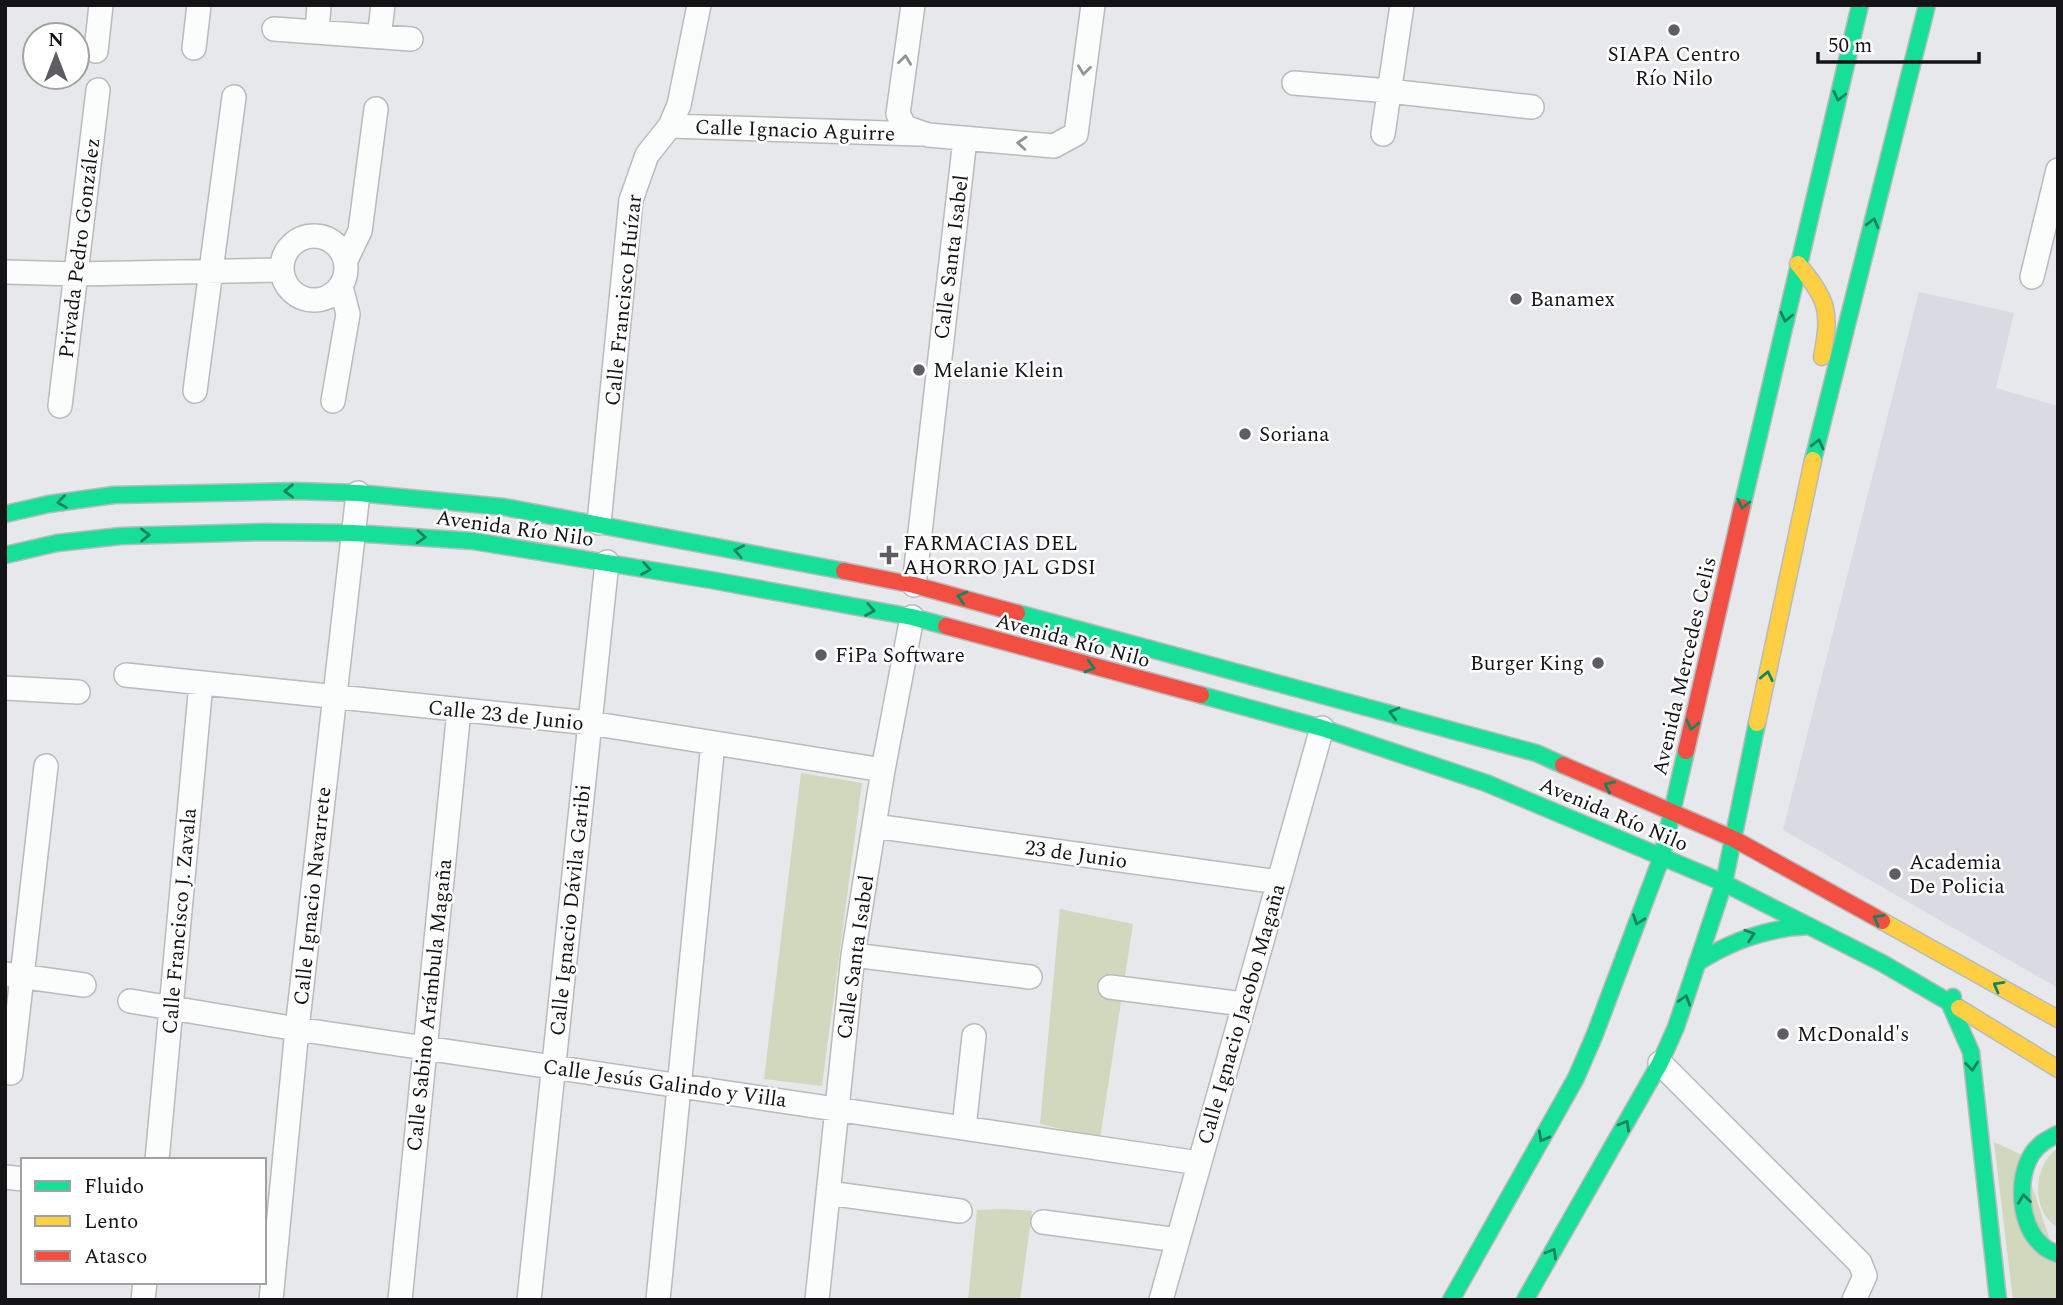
<svg xmlns="http://www.w3.org/2000/svg" width="2063" height="1305" font-family="Spectral,serif">
<style>
.built{fill:#d9dae2}
.green{fill:#d0d8be}
.lines{fill:none;stroke-linecap:round;stroke-linejoin:round}
.street-casing{stroke:#bababd;stroke-width:26}
.fast-casing{stroke:#bababd;stroke-width:19}
.slow-casing{stroke:#bababd;stroke-width:19}
.jam-casing{stroke:#bababd;stroke-width:19}
.street{stroke:#fbfcfc;stroke-width:23}
.fast{stroke:#16e098;stroke-width:16}
.slow{stroke:#ffcf43;stroke-width:16}
.jam{stroke:#f24e42;stroke-width:16}
.oneway{stroke:#939494}
.oneway2{stroke:#15845e}
.poi-dot{fill:#5e5e61;stroke:#fff;stroke-width:2.5}
.labels{text-anchor:middle;stroke-width:5;stroke-linejoin:round;paint-order:stroke}
.poi-label{font-size:21px;fill:#141416;stroke:#fff;text-anchor:start}
.street-label{font-size:21px;fill:#141416;stroke:#fff}
</style>
<rect width="100%" height="100%" fill="#e7e8eb"/>
<path class="built" d="M1919 292 2014 313 1996 388 2058 406V988L1783 830Z"/>
<path class="green" d="M801 773 862 783 822 1086 764 1079Z
M1060 909 1133 924 1100 1138 1040 1124Z
M1994 1142 2022 1155 2058 1265V1300H2013Z
M2058 1148V1229C2054 1225 2049 1221 2046 1217 2032 1194 2037 1163 2058 1148Z
M1005 1209 1032 1211 1020 1300H968L977 1210Z"/>
<g class="lines">
<defs>
<path id="street" d="M913 5 898 114 905 127 928 135 1054 146 1076 134 1093 5
M274 29 411 39
M317 32 319 5
M379 37 383 5
M194 48 199 5
M96 51 101 5
M1294 83 1389 91 1532 107
M670 126 919 134
M1383 134 1402 5
M282 268a32 32 0 1 1 64 0a32 32 0 1 1-64 0Z
M346 260 360 231 376 109
M5 272 76 274 281 270
M2032 277 2058 170
M195 391 234 97
M333 401 348 314 341 287
M60 406 98 90
M599 523 631 200 647 155 670 126 679 105 699 5
M914 585 965 139
M126 675 590 723 883 770
M5 688 78 692
M874 826 1278 882
M853 955 1030 977
M5 974 84 985
M1110 987 1243 1004
M130 1001 297 1029 1199 1163
M1660 1063 1860 1263 1865 1276 1854 1300
M11 1073 46 766
M964 1128 974 1036
M157 1160 201 683
M5 1177 23 1179
M828 1193 960 1211
M1043 1222 1178 1240
M143 1300 145 1282
M271 1300 297 1029 358 493
M400 1300 459 710
M529 1300 607 562
M658 1300 713 743
M817 1300 853 955 883 770 912 617
M1161 1300 1322 728"/>
<path id="fast" d="M1813 460 1927 5
M1742 507 1860 5
M5 514 49 504 114 495 296 491 358 493 504 507 844 571
M5 555 57 543 121 536 267 532 353 533 473 541 711 580 912 617 946 626
M1017 613 1536 753 1563 765
M1201 695 1322 728 1486 783 1724 883 1882 963 1959 1008
M1697 963C1732 940 1767 928 1809 926
M1953 997 1949 1002 1971 1052 1998 1300
M2058 1134C2048 1139 2038 1144 2032 1154 2016 1179 2019 1226 2043 1246 2047 1250 2053 1252 2058 1254
M1451 1300 1576 1078 1595 1034 1662 856 1686 751
M1525 1300 1660 1063 1676 1027 1724 883 1757 723"/>
<path id="slow" d="M1798 264C1828 301 1831 310 1822 357
M1757 723 1813 460
M1882 921 2058 1019
M1959 1008 2058 1069"/>
<path id="jam" d="M844 571 914 585 1017 613
M946 626 1201 695
M1686 751 1742 507
M1563 765 1734 839 1882 921"/>
</defs>
<use href="#street" class="street-casing"/>
<use href="#fast" class="fast-casing"/>
<use href="#slow" class="slow-casing"/>
<use href="#jam" class="jam-casing"/>
<use href="#street" class="street"/>
<use href="#fast" class="fast"/>
<use href="#slow" class="slow"/>
<use href="#jam" class="jam"/>
</g>
<defs><path id="oneway-chevron" d="M-2-3.5L2.5 0L-2 3.5" fill="none" stroke-width="1.6" stroke-linecap="round" stroke-linejoin="round" transform="scale(1.75)"/></defs>
<g class="oneway">
<use href="#oneway-chevron" transform="translate(905 60) rotate(-83)"/>
<use href="#oneway-chevron" transform="translate(1084 70) rotate(97)"/>
<use href="#oneway-chevron" transform="translate(1022 143) rotate(-175)"/>
</g>
<g class="oneway2">
<use href="#oneway-chevron" transform="translate(1839 96) rotate(103)"/>
<use href="#oneway-chevron" transform="translate(1873 223) rotate(-76)"/>
<use href="#oneway-chevron" transform="translate(1786 317) rotate(103)"/>
<use href="#oneway-chevron" transform="translate(1818 444) rotate(-76)"/>
<use href="#oneway-chevron" transform="translate(289 491) rotate(179)"/>
<use href="#oneway-chevron" transform="translate(62 502) rotate(172)"/>
<use href="#oneway-chevron" transform="translate(1743 504) rotate(103)"/>
<use href="#oneway-chevron" transform="translate(145 535) rotate(-1)"/>
<use href="#oneway-chevron" transform="translate(421 537) rotate(4)"/>
<use href="#oneway-chevron" transform="translate(739 551) rotate(-169)"/>
<use href="#oneway-chevron" transform="translate(646 569) rotate(10)"/>
<use href="#oneway-chevron" transform="translate(962 597) rotate(-165)"/>
<use href="#oneway-chevron" transform="translate(870 610) rotate(10)"/>
<use href="#oneway-chevron" transform="translate(1090 667) rotate(16)"/>
<use href="#oneway-chevron" transform="translate(1767 676) rotate(-78)"/>
<use href="#oneway-chevron" transform="translate(1394 713) rotate(-165)"/>
<use href="#oneway-chevron" transform="translate(1692 725) rotate(103)"/>
<use href="#oneway-chevron" transform="translate(1609 786) rotate(-156)"/>
<use href="#oneway-chevron" transform="translate(1878 919) rotate(-151)"/>
<use href="#oneway-chevron" transform="translate(1638 920) rotate(110)"/>
<use href="#oneway-chevron" transform="translate(1750 935) rotate(-18)"/>
<use href="#oneway-chevron" transform="translate(1998 986) rotate(-151)"/>
<use href="#oneway-chevron" transform="translate(1685 1000) rotate(-72)"/>
<use href="#oneway-chevron" transform="translate(1972 1066) rotate(84)"/>
<use href="#oneway-chevron" transform="translate(1625 1125) rotate(-60)"/>
<use href="#oneway-chevron" transform="translate(1543 1137) rotate(119)"/>
<use href="#oneway-chevron" transform="translate(2024 1199) rotate(-97)"/>
<use href="#oneway-chevron" transform="translate(1552 1253) rotate(-60)"/>
</g>
<g class="poi-dot">
<circle cx="1674" cy="30" r="7"/>
<circle cx="1516" cy="299" r="7"/>
<circle cx="919" cy="370" r="7"/>
<circle cx="1245" cy="434" r="7"/>
<path d="M885.5 544.5h7v7h7v7h-7v7h-7v-7h-7v-7h7z"/>
<circle cx="821" cy="655" r="7"/>
<circle cx="1598" cy="663" r="7"/>
<circle cx="1895" cy="874" r="7"/>
<circle cx="1783" cy="1034" r="7"/>
</g>
<g class="labels">
<g class="poi-label">
<text x="1674" y="61" text-anchor="middle">SIAPA Centro<tspan x="1674" dy="24">Río Nilo</tspan></text>
<text x="1530" y="306">Banamex</text>
<text x="933" y="377">Melanie Klein</text>
<text x="1259" y="441">Soriana</text>
<text x="903" y="550">FARMACIAS DEL<tspan x="903" dy="24">AHORRO JAL GDSI</tspan></text>
<text x="835" y="662">FiPa Software</text>
<text x="1584" y="670" text-anchor="end">Burger King</text>
<text x="1909" y="869">Academia<tspan x="1909" dy="24">De Policia</tspan></text>
<text x="1797" y="1041">McDonald's</text>
</g>
<g class="street-label">
<text transform="translate(795 130) rotate(2)" y="7">Calle Ignacio Aguirre</text>
<text transform="translate(79 248) rotate(-83)" y="7">Privada Pedro González</text>
<text transform="translate(951 257) rotate(-83)" y="7">Calle Santa Isabel</text>
<text transform="translate(623 300) rotate(-84)" y="7">Calle Francisco Huízar</text>
<text transform="translate(515 528) rotate(8)" y="7">Avenida Río Nilo</text>
<text transform="translate(1073 640) rotate(15)" y="7">Avenida Río Nilo</text>
<text transform="translate(1684 666) rotate(-77)" y="7">Avenida Mercedes Celis</text>
<text transform="translate(506 715) rotate(6)" y="7">Calle 23 de Junio</text>
<text transform="translate(1614 814) rotate(23)" y="7">Avenida Río Nilo</text>
<text transform="translate(1076 854) rotate(8)" y="7">23 de Junio</text>
<text transform="translate(312 896) rotate(-84)" y="7">Calle Ignacio Navarrete</text>
<text transform="translate(570 910) rotate(-84)" y="7">Calle Ignacio Dávila Garibi</text>
<text transform="translate(179 921) rotate(-85)" y="7">Calle Francisco J. Zavala</text>
<text transform="translate(855 957) rotate(-82)" y="7">Calle Santa Isabel</text>
<text transform="translate(429 1005) rotate(-84)" y="7">Calle Sabino Arámbula Magaña</text>
<text transform="translate(1241 1014) rotate(-74)" y="7">Calle Ignacio Jacobo Magaña</text>
<text transform="translate(665 1083) rotate(8)" y="7">Calle Jesús Galindo y Villa</text>
</g>
</g>
<rect width="2063" height="1305" fill="none" stroke="#141416" stroke-width="14"/>
<rect x="21" y="1158" width="245" height="126" fill="#ffffff" stroke="#a1a1a2" stroke-width="2"/>
<rect x="35" y="1181" width="35" height="10" fill="#16e098" stroke="#a1a1a2" stroke-width="2"/>
<text x="84" y="1193" font-size="21" fill="#141416">Fluido</text>
<rect x="35" y="1216" width="35" height="10" fill="#ffcf43" stroke="#a1a1a2" stroke-width="2"/>
<text x="84" y="1228" font-size="21" fill="#141416">Lento</text>
<rect x="35" y="1251" width="35" height="10" fill="#f24e42" stroke="#a1a1a2" stroke-width="2"/>
<text x="84" y="1263" font-size="21" fill="#141416">Atasco</text>
<g transform="translate(56 56)"><circle r="33" fill="#ffffff" stroke="#a1a1a2" stroke-width="2"/>
<path d="M0-5L12 26L0 18L-12 26Z" fill="#5e5e61"/>
<text y="-10" font-size="19" font-weight="bold" text-anchor="middle" fill="#141416">N</text>
</g>
<path d="M1818 52v10h161v-10" fill="none" stroke="#141416" stroke-width="3.5"/>
<text x="1828" y="52" font-size="21" fill="#141416" stroke="#ffffff" stroke-width="5" paint-order="stroke">50 m</text>
</svg>
